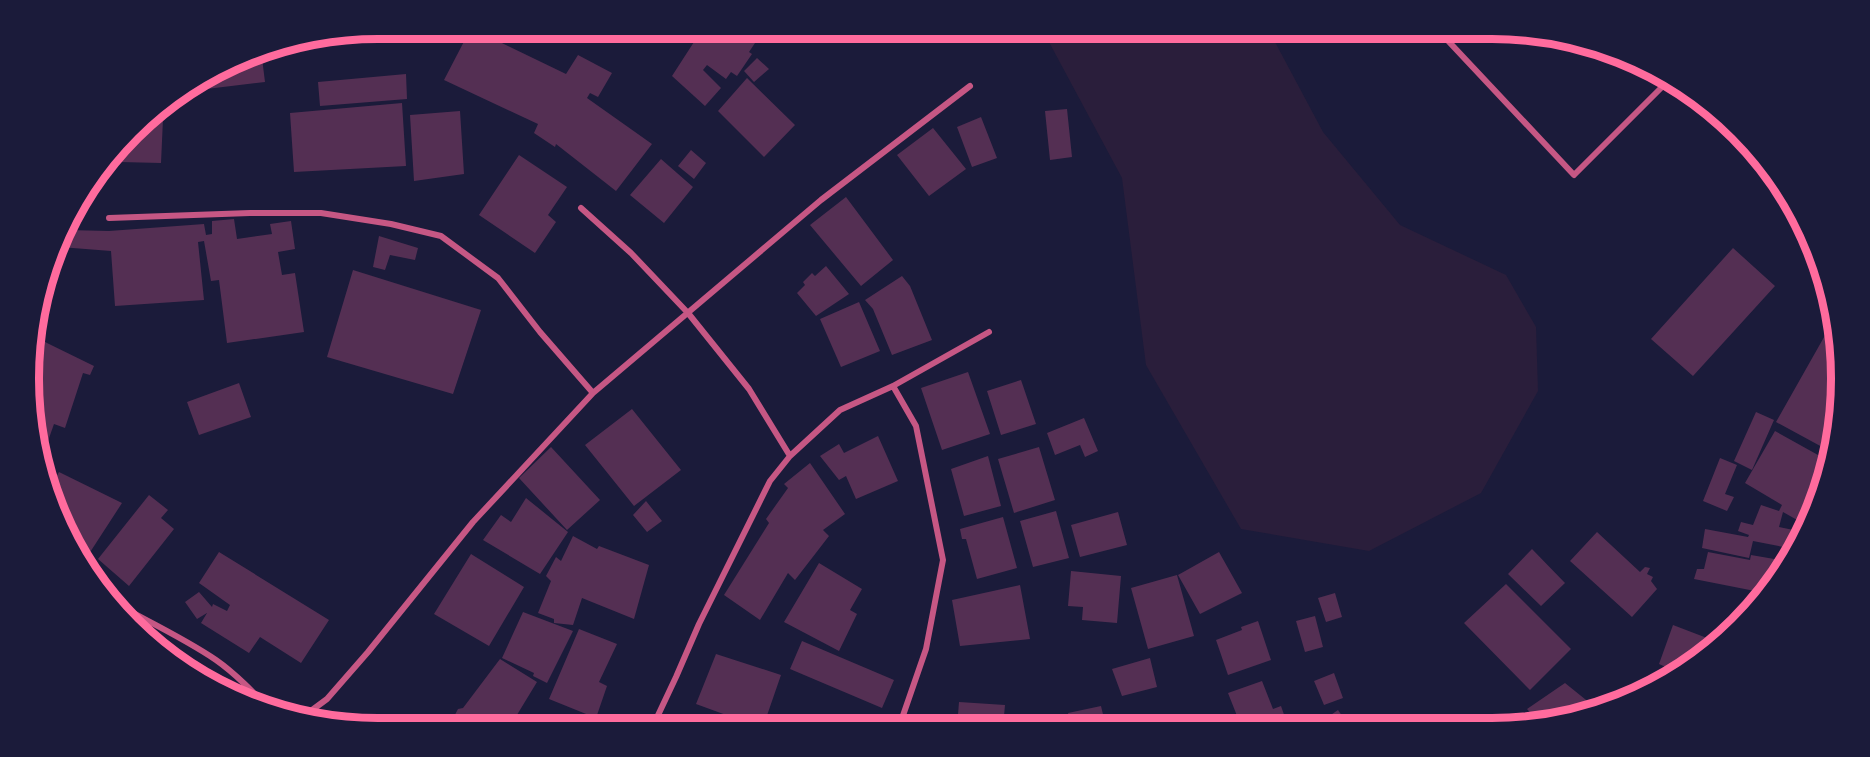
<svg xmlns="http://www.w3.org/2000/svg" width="1870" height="757" font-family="'Asap Condensed',sans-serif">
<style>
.green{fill:#2a1e3b}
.building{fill:#542f53}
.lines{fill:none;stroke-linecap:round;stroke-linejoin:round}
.minor{stroke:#c65784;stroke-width:6}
.rim{fill:none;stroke:#ff6b9d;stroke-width:8}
</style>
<rect width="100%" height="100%" fill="#1b1b3a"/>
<path class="green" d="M1042 29H1273L1275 42 1323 132 1400 225 1506 275 1536 327 1538 391 1481 493 1369 551 1241 529 1146 365 1122 178Z"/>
<path class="building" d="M471 28 566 74 578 55 612 73 598 97 590 93 587 98 652 144 616 191 556 144 555 147 534 133 538 124 444 80Z
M611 28H637L630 40Z
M703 28H732L755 43 749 52 752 54 737 76 731 72 726 79 707 65 703 70 721 88 705 106 672 76Z
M261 50 265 82 190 91Z
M757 58 769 69 754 82 744 71Z
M406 74 407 99 320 106 318 82Z
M747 78 795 125 764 157 718 111Z
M402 103 406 166 294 172 290 113Z
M1067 109 1072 157 1050 160 1045 111Z
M460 111 464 174 414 181 410 115Z
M981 117 997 158 972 167 957 127Z
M145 119H163L161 163 120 162V150Z
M933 128 966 169 929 196 897 155Z
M691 150 706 163 694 179 678 166Z
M519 155 567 187 548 215 556 222 535 253 479 215Z
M661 159 693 187 664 223 630 195Z
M846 197 893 260 861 286 810 225Z
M234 219 237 239 272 234 270 224 291 221 295 249 278 252 282 275 295 273 304 332 227 343 219 280 211 281 204 241 198 242 204 300 115 306 111 251 60 247 66 230 109 231 204 224 206 235 212 234V221Z
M379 236 418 248 415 260 390 255 385 270 373 267Z
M1733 248 1775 286 1693 376 1651 339Z
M826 266 849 294 816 316 797 293 805 285 803 282 812 273 815 276Z
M353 270 481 310 453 394 327 357Z
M902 276 910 286 932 340 892 355 873 309 865 300Z
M859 302 880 351 841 367 820 319Z
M1832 323 1841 355 1830 437 1824 448 1776 422Z
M32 333 47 343 94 366 90 375 83 373 65 428 54 424 43 455 38 453 35 447Z
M968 372 990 434 942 450 921 388Z
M1021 380 1036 424 1001 435 987 391Z
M239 383 251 417 199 435 187 402Z
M632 409 681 470 634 506 585 445Z
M1756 412 1774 420 1752 470 1734 461Z
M1084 418 1098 451 1085 457 1080 445 1055 455 1047 433Z
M1775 431 1827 460 1823 491 1806 525 1783 512 1779 527 1803 532 1794 549 1753 541 1749 558 1702 548 1705 529 1748 537 1749 535 1738 531 1741 522 1753 525 1761 505 1779 511 1782 505 1745 483Z
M878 436 898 481 856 499 846 476 839 480 820 456 839 444 844 453Z
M551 447 600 500 567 530 519 478Z
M1039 447 1055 500 1014 513 998 459Z
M988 456 1001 506 964 516 951 469Z
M1720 458 1737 465 1725 494 1734 497 1727 511 1703 501Z
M810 463 845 514 823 530 829 536 795 580 788 573 760 620 724 595 769 523 766 519 788 488 784 484Z
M59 472 122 503 85 560 81 557 51 486Z
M149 495 168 510 161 518 174 529 129 586 98 559Z
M526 498 568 532 540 574 483 540 501 515 511 522Z
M646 501 662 521 647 532 633 515Z
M1056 511 1069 558 1033 567 1020 521Z
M1118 512 1127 545 1080 557 1071 525Z
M1003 517 1017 568 977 579 966 539H962L960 529Z
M1597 532 1640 572 1645 567 1650 568 1647 574 1653 577 1651 581 1657 589 1632 617 1570 561Z
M573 536 597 549 599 546 649 565 634 619 582 598 573 625 554 623V619L538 613 551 581 546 576 556 557 561 561Z
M1532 549 1565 583 1541 606 1508 574Z
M219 552 329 620 301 663 260 637 249 653 201 623 207 613 197 619 185 602 199 592 212 607 213 604 227 611 230 605 199 583Z
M1219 552 1242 593 1200 614 1178 575Z
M1708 552 1750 560 1751 555 1786 561 1782 573 1765 593 1694 579 1697 569H1704Z
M471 554 524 587 489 646 434 614Z
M819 563 862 589 850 610 857 614 839 651 784 622Z
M1071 571 1121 576 1117 623 1082 620 1083 607 1068 606Z
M1177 575 1194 636 1148 649 1131 588Z
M1506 584 1571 649 1530 690 1464 623Z
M1020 585 1030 639 960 646 952 600Z
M1335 593 1342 617 1326 622 1318 598Z
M523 612 573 631 547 683 533 676 534 673 502 658Z
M1315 616 1323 647 1305 652 1296 621Z
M1258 621 1271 660 1228 675 1216 640 1242 630 1241 627Z
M1673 625 1720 643 1721 639 1723 640 1722 642 1677 672 1659 664Z
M579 629 617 644 599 682 607 686 596 718 549 699Z
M802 641 894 680 882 708 790 669Z
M716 654 781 675 763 727 746 728 748 723 696 704Z
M171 655 224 684 222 686 169 658Z
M1150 658 1157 687 1122 696 1112 669Z
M500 659 537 682 509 728H448L458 709 463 708Z
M1334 673 1343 698 1324 705 1314 681Z
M1262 681 1273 709 1281 706 1288 726H1241L1228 693Z
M1565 683 1596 708 1552 721 1543 713 1535 718 1527 709Z
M959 702 1005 705 1003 727H957Z
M1101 706 1106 727H1071L1068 713Z
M1338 710 1349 726H1325L1322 721Z
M1443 715 1450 726H1426Z
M1220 719 1222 726H1196Z
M1310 719 1314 726H1296Z"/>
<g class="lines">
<path class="minor" d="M1436 28 1574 175 1666 83
M581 208 631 253 688 313 749 389 790 456
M109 218 250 213H321L391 224 441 236 498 278 540 332 593 393
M893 386 916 426 943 560 926 649 899 727
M118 605C151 623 185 639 216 660 236 674 254 693 271 711
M304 716 327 699 368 652 473 522 593 393 821 200 970 86
M652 728 676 677 699 624 770 481 790 456 840 410 893 386 989 332"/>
</g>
<path d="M0 0H1870V757H0ZM378 39H1492A339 339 0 0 1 1831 378V379A339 339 0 0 1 1492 718H378A339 339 0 0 1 39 379V378A339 339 0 0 1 378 39Z" fill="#1b1b3a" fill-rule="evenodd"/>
<path class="rim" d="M378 39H1492A339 339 0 0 1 1831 378V379A339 339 0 0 1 1492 718H378A339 339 0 0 1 39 379V378A339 339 0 0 1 378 39Z"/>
</svg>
